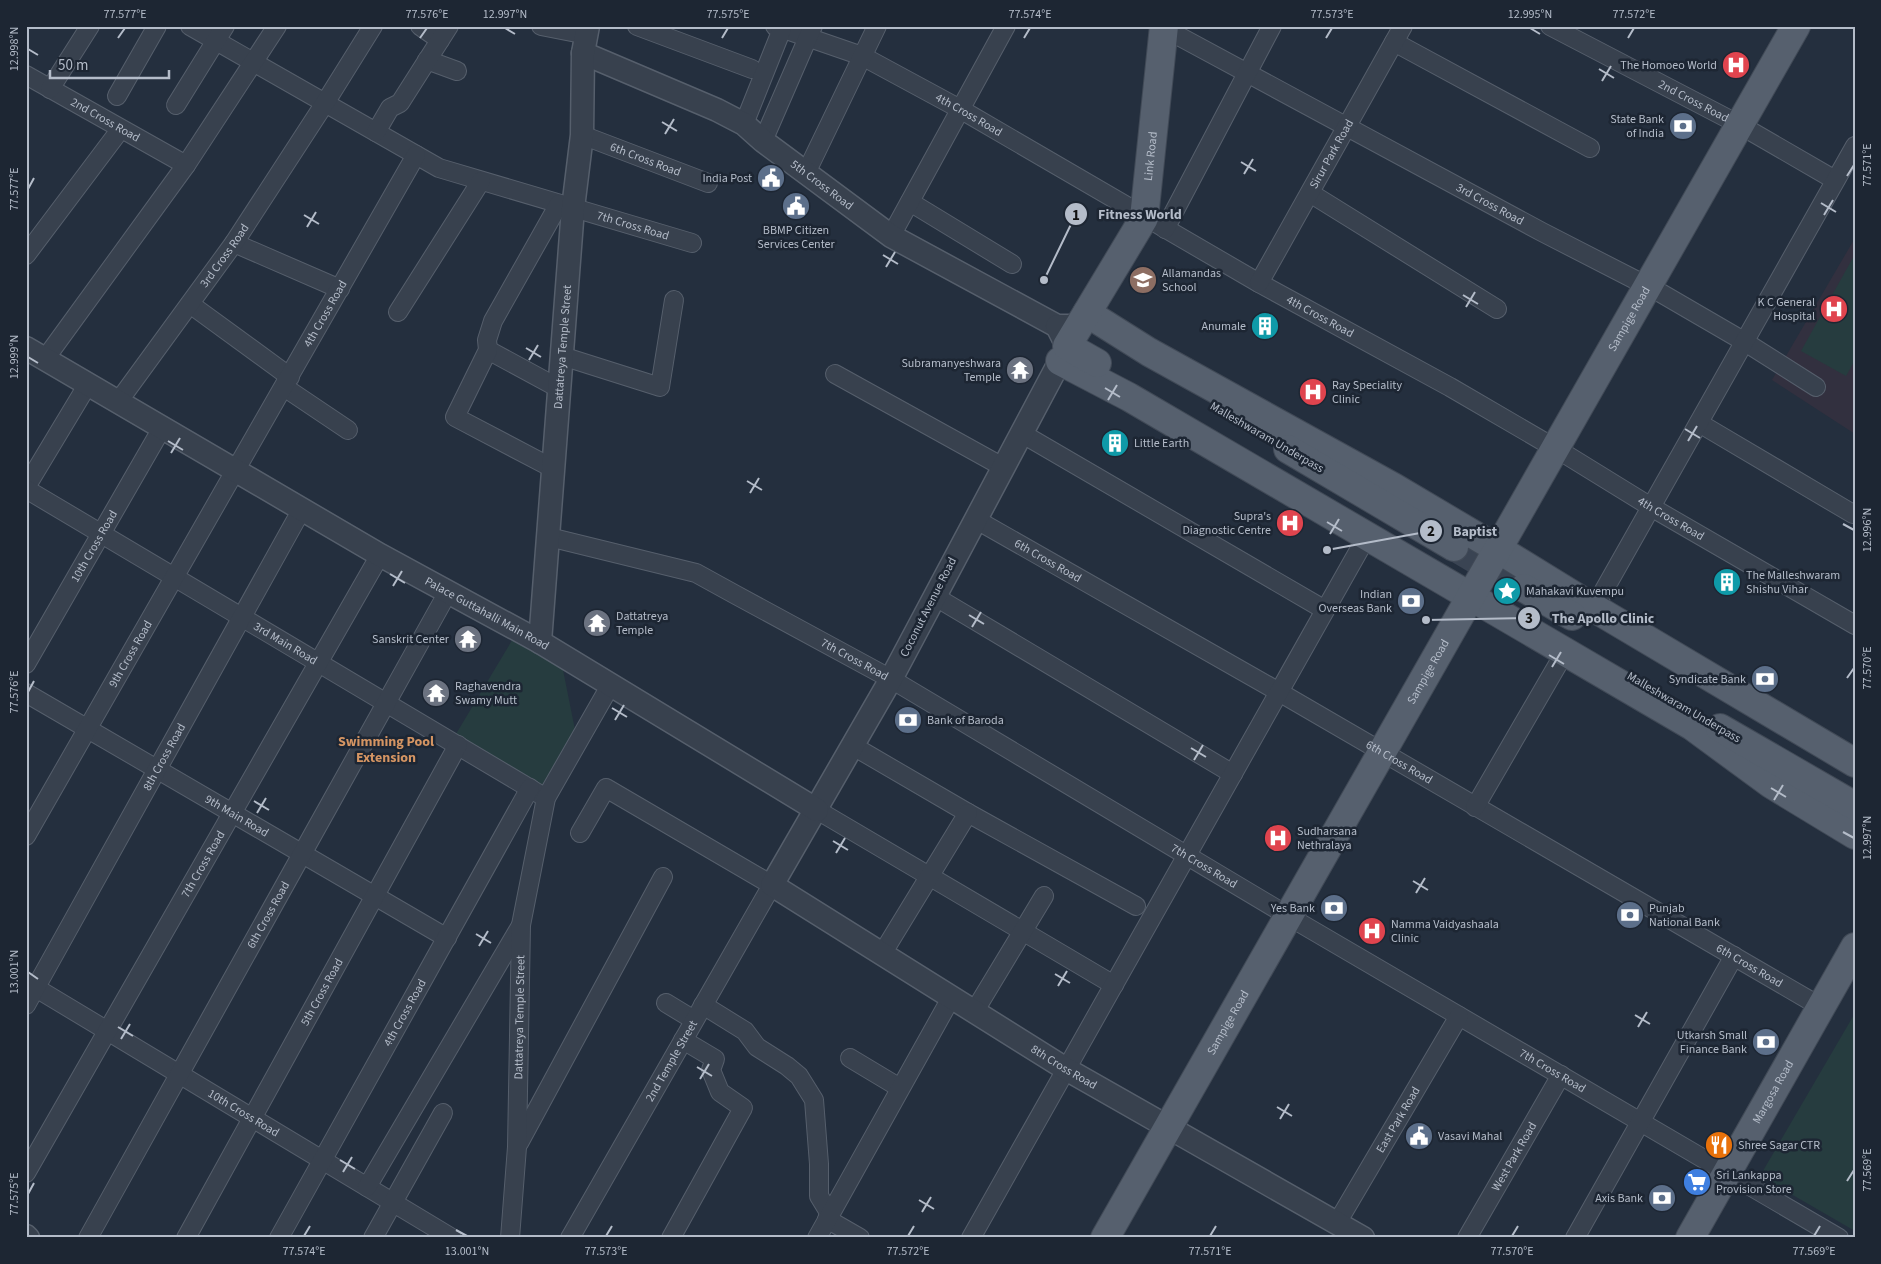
<svg xmlns="http://www.w3.org/2000/svg" width="1881" height="1264" font-family="'Source Sans 3',sans-serif">
<style>
.medical{fill:#32303f}
.green{fill:#263c3f}
.lines{fill:none;stroke-linecap:round;stroke-linejoin:round}
.primary-tunnel{stroke:#3a4453;stroke-width:28;stroke-dasharray:28 14;stroke-linecap:butt}
.minor-casing{stroke:#565f6c;stroke-width:20}
.tertiary-casing{stroke:#565f6c;stroke-width:25}
.primary-casing{stroke:#414a57;stroke-width:30}
.minor{stroke:#38414e;stroke-width:18}
.tertiary{stroke:#38414e;stroke-width:22}
.primary{stroke:#56606e;stroke-width:28}
.ticks{fill:none;stroke:#b4bcc9;stroke-width:2}
.labels{text-anchor:middle;stroke-width:5;stroke-linejoin:round;paint-order:stroke}
.poi-label{font-size:12px;fill:#b4bcc9;stroke:#1d2633;text-anchor:start}
.street-label{font-size:12px;fill:#b4bcc9;stroke:#1d2633}
.neighbourhood-label{font-size:14px;font-weight:bold;fill:#d59563;stroke:#1d2633}
.leader{fill:none;stroke:#b4bcc9;stroke-width:2}
.callout-dot{fill:#b4bcc9;stroke:#1d2633;stroke-width:2}
.mark-label{font-size:15px;text-anchor:middle;font-weight:bold;fill:#111}
.callout-label{font-size:14px;text-anchor:middle;font-weight:bold;fill:#b4bcc9;stroke:#1d2633;stroke-width:5;stroke-linejoin:round;paint-order:stroke}
.neatline{fill:none;stroke:#b4bcc9;stroke-width:2}
.ticks-label{font-size:12px;text-anchor:middle;fill:#b4bcc9}
</style>
<rect width="100%" height="100%" fill="#242f3e"/>
<path class="medical" d="M1855 238V434L1772 380Z"/>
<path class="green" d="M1855 254V360L1846 376 1801 351Z
M514 637 562 665 575 730 542 785 456 734Z
M1855 1013V1231L1760 1176Z"/>
<g class="lines">
<path class="primary-tunnel" d="M1454 547 1524 588"/>
<defs>
<g id="minor">
<path id="s1" d="M190 26 439 168 692 243"/>
<path d="M420 26 440 40"/>
<path d="M541 26 587 35"/>
<path d="M637 26 752 69"/>
<path id="s2" d="M775 26 862 56 960 109 1259 283 1450 387 1565 454 1651 507 1855 625"/>
<path id="s3" d="M1160 26 1542 232 1659 292 1745 342 1816 387"/>
<path id="s4" d="M1550 26 1740 125 1835 180"/>
<path d="M1394 42 1590 148"/>
<path d="M427 60 457 71"/>
<path id="s5" d="M26 75 186 165"/>
<path d="M50 89 90 26"/>
<path d="M117 96 157 26"/>
<path d="M176 105 225 26"/>
<path d="M744 124 782 29"/>
<path d="M376 132 390 108 400 103 449 26"/>
<path id="s6" d="M582 135 708 183"/>
<path d="M763 141 813 26"/>
<path d="M806 173 877 26"/>
<path d="M1310 193 1497 309"/>
<path d="M910 202 1012 264"/>
<path d="M1165 229 1272 26"/>
<path d="M891 236 1006 26"/>
<path d="M234 243 340 289"/>
<path d="M26 255 120 130"/>
<path id="s7" d="M1259 283 1403 26"/>
<path d="M190 304 290 377"/>
<path d="M398 312 481 181"/>
<path d="M488 350 560 389"/>
<path d="M562 356 660 387 674 300"/>
<path d="M45 359 186 165 277 26"/>
<path d="M835 374 1003 467"/>
<path d="M284 387 348 430"/>
<path id="s8" d="M118 402 234 243 325 103 373 26"/>
<path d="M1699 423 1853 514"/>
<path d="M1021 433 1325 610"/>
<path d="M554 469 455 417 488 350 487 340 493 321 559 204"/>
<path d="M26 487 88 384"/>
<path id="s9" d="M26 489 546 798"/>
<path id="s10" d="M975 519 1279 692 1821 1007"/>
<path id="s11" d="M549 537 696 573 736 595 891 679 1300 923 1839 1238"/>
<path d="M934 596 1233 774"/>
<path d="M1594 608 1855 146"/>
<path id="s12" d="M26 664 162 428"/>
<path id="s13" d="M26 693 447 938"/>
<path d="M853 746 968 813 1136 906"/>
<path d="M1475 807 1565 652"/>
<path d="M817 810 1114 985"/>
<path id="s14" d="M26 836 416 155"/>
<path d="M882 954 968 813"/>
<path id="s15" d="M26 982 452 1238"/>
<path d="M666 1003 694 1020"/>
<path id="s16" d="M26 1005 302 509"/>
<path d="M703 1005 745 1031 757 1047 787 1066 799 1076 814 1100 819 1164V1196L830 1214"/>
<path d="M974 1012 1044 896"/>
<path d="M850 1058 900 1088"/>
<path d="M519 1143 663 877"/>
<path id="s17" d="M26 1173 380 555"/>
<path d="M367 1187 520 927"/>
<path d="M827 1219 860 1238"/>
<path id="s18" d="M1337 1223 1459 1016"/>
<path id="s19" d="M88 1238 448 592"/>
<path id="s20" d="M186 1238 458 745"/>
<path id="s21" d="M279 1238 530 788"/>
<path d="M373 1238 443 1113"/>
<path id="s22" d="M510 1238 517 1147 521 925 546 798 610 686"/>
<path id="s23" d="M570 1238 772 885 606 788 580 833"/>
<path d="M671 1238 743 1108 720 1092 711 1070 715 1059 683 1040"/>
<path d="M817 1238 951 998"/>
<path d="M971 1238 1367 536"/>
<path id="s24" d="M1467 1238 1561 1075"/>
<path d="M1575 1238 1734 956"/>
</g>
<g id="tertiary">
<path id="s25" d="M583 53 717 110 744 124 763 141 891 236 1057 326H1072"/>
<path id="s26" d="M1057 326 1067 346 1060 361 891 679 772 885 1066 1069 1363 1238"/>
<path id="s27" d="M26 348 380 555 540 642 817 810"/>
<path id="s28" d="M540 642 573 208 582 135 583 53 588 26"/>
<path d="M26 1236 28 1238"/>
</g>
<g id="primary">
<path d="M1087 313 1149 352 1395 488 1498 549 1594 608 1855 763"/>
<path d="M1060 361 1129 397 1692 726 1771 784 1855 835"/>
<path id="s29" d="M1097 363 1067 346 1144 218 1164 26"/>
<path d="M1288 449 1454 547"/>
<path d="M1524 588 1572 616"/>
<path d="M1720 728 1855 806"/>
<path id="s30" d="M1105 1238 1796 26"/>
<path id="s31" d="M1690 1238 1855 947"/>
</g>
</defs>
<use href="#minor" class="minor-casing"/>
<use href="#tertiary" class="tertiary-casing"/>
<use href="#primary" class="primary-casing"/>
<use href="#minor" class="minor"/>
<use href="#tertiary" class="tertiary"/>
<use href="#primary" class="primary"/>
</g>
<path class="ticks" d="M505 28 515 34M1530 28 1540 34M118 38 125 28M420 38 427 28M722 38 728 28M1024 38 1030 28M1326 38 1332 28M1628 38 1634 28M28 49 38 55M1599 69 1614 78M1602 81 1611 66M662 122 677 131M665 134 674 119M1241 162 1256 171M1244 174 1253 159M1847 176 1854 165M28 189 34 178M1821 203 1836 212M304 215 319 224M1824 215 1833 200M307 227 316 212M883 255 898 264M886 267 895 252M1463 295 1478 304M1466 307 1475 292M526 348 541 357M28 357 38 363M529 360 538 345M1105 388 1120 397M1108 400 1117 385M1685 429 1700 438M168 441 183 450M1688 441 1697 426M171 453 180 438M747 481 762 490M750 493 759 478M1327 522 1342 531M1843 524 1854 530M1330 534 1339 519M390 574 405 583M393 586 402 571M969 615 984 624M972 627 981 612M1549 655 1564 664M1552 667 1561 652M1847 678 1854 668M28 692 34 681M612 708 627 717M615 720 624 705M1191 748 1206 757M1194 760 1203 745M1771 788 1786 797M1774 800 1783 785M254 801 269 810M257 813 266 798M1843 832 1854 838M833 841 848 850M836 853 845 838M1413 881 1428 890M1416 893 1425 878M476 934 491 943M479 946 488 931M28 972 38 979M1055 974 1070 983M1058 986 1067 971M1635 1015 1650 1024M118 1027 133 1036M1638 1027 1647 1012M121 1039 130 1024M697 1067 712 1076M700 1079 709 1064M1277 1107 1292 1116M1280 1119 1289 1104M340 1160 355 1169M343 1172 352 1157M1847 1181 1854 1170M28 1194 34 1183M919 1200 934 1209M922 1212 931 1197M456 1230 467 1236M304 1236 310 1226M606 1236 612 1226M908 1236 914 1226M1210 1236 1216 1226M1512 1236 1518 1226M1814 1236 1820 1226"/>
<defs>
<symbol id="hospital-disc" viewBox="-11 -11 22 22"><circle r="9.5" fill="#e0444e" stroke="#1d2633"/><path d="M-5-5h3v3.5h4V-5h3V5h-3V1.5h-4V5h-3Z" fill="#fff"/></symbol>
<symbol id="bank-disc" viewBox="-11 -11 22 22"><circle r="9.5" fill="#5c6f8a" stroke="#1d2633"/><path d="M-6-4H6V4H-6ZM0-2.3a2.3 2.3 0 1 0 0 4.6a2.3 2.3 0 1 0 0-4.6Z" fill="#fff"/></symbol>
<symbol id="civic-disc" viewBox="-11 -11 22 22"><circle r="9.5" fill="#5c6f8a" stroke="#1d2633"/><path d="M-.6-6.5H3V-4.5H.6V-3L4-1V1h2V6H-6V1h2V-1L-.6-3ZM-1.2 2.5V6h2.4V2.5Z" fill="#fff"/></symbol>
<symbol id="school-disc" viewBox="-11 -11 22 22"><circle r="9.5" fill="#8d6e63" stroke="#1d2633"/><path d="M0-5L7-2L0 1L-7-2ZM-4 1L0 2.5L4 1V4Q0 6-4 4Z" fill="#fff"/></symbol>
<symbol id="building-disc" viewBox="-11 -11 22 22"><circle r="9.5" fill="#0f9aa8" stroke="#1d2633"/><path d="M-4-6H4V6H1V3H-1V6H-4ZM-2.5-4.3h1.7v1.8h-1.7ZM.8-4.3h1.7v1.8H.8ZM-2.5-1h1.7V.8h-1.7ZM.8-1h1.7V.8H.8Z" fill="#fff"/></symbol>
<symbol id="temple-disc" viewBox="-11 -11 22 22"><circle r="9.5" fill="#6b7280" stroke="#1d2633"/><path d="M0-6L5-2H3V0L6.5 2.5H4V6H1.5V3h-3V6H-4V2.5H-6.5L-3 0V-2H-5Z" fill="#fff"/></symbol>
<symbol id="sight-disc" viewBox="-11 -11 22 22"><circle r="9.5" fill="#0f9aa8" stroke="#1d2633"/><path d="M0-6L1.8-2.2L6-1.7L2.9 1.2L3.7 5.4L0 3.3L-3.7 5.4L-2.9 1.2L-6-1.7L-1.8-2.2Z" fill="#fff"/></symbol>
<symbol id="restaurant-disc" viewBox="-11 -11 22 22"><circle r="9.5" fill="#e8710a" stroke="#1d2633"/><path d="M-5-6h1v4h1v-4h1v4h1v-4h1v5L-1.5 .5V6h-2V.5L-5-1ZM5-6V6H3V1.5H1.5Q1.5-4 5-6Z" fill="#fff"/></symbol>
<symbol id="supermarket-disc" viewBox="-11 -11 22 22"><circle r="9.5" fill="#3f7fe0" stroke="#1d2633"/><path d="M-6-5.5h2.5l.6 2H6L4.5 2H-2.5L-4.4-4H-6ZM-1.5 3.2a1.3 1.3 0 1 0 .1 0ZM3 3.2a1.3 1.3 0 1 0 .1 0Z" fill="#fff"/></symbol>
</defs>
<g fill-rule="evenodd">
<use href="#hospital-disc" x="1720" y="49" width="32" height="32"/>
<use href="#bank-disc" x="1667" y="110" width="32" height="32"/>
<use href="#civic-disc" x="755" y="162" width="32" height="32"/>
<use href="#civic-disc" x="780" y="190" width="32" height="32"/>
<use href="#school-disc" x="1127" y="264" width="32" height="32"/>
<use href="#hospital-disc" x="1818" y="293" width="32" height="32"/>
<use href="#building-disc" x="1249" y="310" width="32" height="32"/>
<use href="#temple-disc" x="1004" y="354" width="32" height="32"/>
<use href="#hospital-disc" x="1297" y="376" width="32" height="32"/>
<use href="#building-disc" x="1099" y="427" width="32" height="32"/>
<use href="#hospital-disc" x="1274" y="507" width="32" height="32"/>
<use href="#building-disc" x="1711" y="566" width="32" height="32"/>
<use href="#sight-disc" x="1491" y="575" width="32" height="32"/>
<use href="#bank-disc" x="1395" y="585" width="32" height="32"/>
<use href="#temple-disc" x="581" y="607" width="32" height="32"/>
<use href="#temple-disc" x="452" y="623" width="32" height="32"/>
<use href="#bank-disc" x="1749" y="663" width="32" height="32"/>
<use href="#temple-disc" x="420" y="677" width="32" height="32"/>
<use href="#bank-disc" x="892" y="704" width="32" height="32"/>
<use href="#hospital-disc" x="1262" y="822" width="32" height="32"/>
<use href="#bank-disc" x="1318" y="892" width="32" height="32"/>
<use href="#bank-disc" x="1614" y="899" width="32" height="32"/>
<use href="#hospital-disc" x="1356" y="915" width="32" height="32"/>
<use href="#bank-disc" x="1750" y="1026" width="32" height="32"/>
<use href="#civic-disc" x="1403" y="1120" width="32" height="32"/>
<use href="#restaurant-disc" x="1703" y="1129" width="32" height="32"/>
<use href="#supermarket-disc" x="1681" y="1166" width="32" height="32"/>
<use href="#bank-disc" x="1646" y="1182" width="32" height="32"/>
</g>
<g class="labels">
<g class="poi-label">
<text x="1717" y="69" text-anchor="end">The Homoeo World</text>
<text x="1664" y="123" text-anchor="end">State Bank<tspan x="1664" dy="14">of India</tspan></text>
<text x="752" y="182" text-anchor="end">India Post</text>
<text x="796" y="234" text-anchor="middle">BBMP Citizen<tspan x="796" dy="14">Services Center</tspan></text>
<text x="1162" y="277">Allamandas<tspan x="1162" dy="14">School</tspan></text>
<text x="1815" y="306" text-anchor="end">K C General<tspan x="1815" dy="14">Hospital</tspan></text>
<text x="1246" y="330" text-anchor="end">Anumale</text>
<text x="1001" y="367" text-anchor="end">Subramanyeshwara<tspan x="1001" dy="14">Temple</tspan></text>
<text x="1332" y="389">Ray Speciality<tspan x="1332" dy="14">Clinic</tspan></text>
<text x="1134" y="447">Little Earth</text>
<text x="1271" y="520" text-anchor="end">Supra's<tspan x="1271" dy="14">Diagnostic Centre</tspan></text>
<text x="1746" y="579">The Malleshwaram<tspan x="1746" dy="14">Shishu Vihar</tspan></text>
<text x="1526" y="595">Mahakavi Kuvempu</text>
<text x="1392" y="598" text-anchor="end">Indian<tspan x="1392" dy="14">Overseas Bank</tspan></text>
<text x="616" y="620">Dattatreya<tspan x="616" dy="14">Temple</tspan></text>
<text x="449" y="643" text-anchor="end">Sanskrit Center</text>
<text x="1746" y="683" text-anchor="end">Syndicate Bank</text>
<text x="455" y="690">Raghavendra<tspan x="455" dy="14">Swamy Mutt</tspan></text>
<text x="927" y="724">Bank of Baroda</text>
<text x="1297" y="835">Sudharsana<tspan x="1297" dy="14">Nethralaya</tspan></text>
<text x="1315" y="912" text-anchor="end">Yes Bank</text>
<text x="1649" y="912">Punjab<tspan x="1649" dy="14">National Bank</tspan></text>
<text x="1391" y="928">Namma Vaidyashaala<tspan x="1391" dy="14">Clinic</tspan></text>
<text x="1747" y="1039" text-anchor="end">Utkarsh Small<tspan x="1747" dy="14">Finance Bank</tspan></text>
<text x="1438" y="1140">Vasavi Mahal</text>
<text x="1738" y="1149">Shree Sagar CTR</text>
<text x="1716" y="1179">Sri Lankappa<tspan x="1716" dy="14">Provision Store</tspan></text>
<text x="1643" y="1202" text-anchor="end">Axis Bank</text>
</g>
<g class="street-label">
<text dy="4" stroke="none"><textPath href="#s4" startOffset="162">2nd Cross Road</textPath></text>
<text dy="4" stroke="none"><textPath href="#s2" startOffset="214">4th Cross Road</textPath></text>
<text dy="4" stroke="none"><textPath href="#s5" startOffset="91">2nd Cross Road</textPath></text>
<text dy="4" stroke="none"><textPath href="#s29" startOffset="246">Link Road</textPath></text>
<text dy="4" stroke="none"><textPath href="#s7" startOffset="148">Sirur Park Road</textPath></text>
<text dy="4" stroke="none"><textPath href="#s6" startOffset="68">6th Cross Road</textPath></text>
<text dy="4" stroke="none"><textPath href="#s25" startOffset="275">5th Cross Road</textPath></text>
<text dy="4" stroke="none"><textPath href="#s3" startOffset="375">3rd Cross Road</textPath></text>
<text dy="4" stroke="none"><textPath href="#s1" startOffset="489">7th Cross Road</textPath></text>
<text dy="4" stroke="none"><textPath href="#s8" startOffset="181">3rd Cross Road</textPath></text>
<text dy="4" stroke="none"><textPath href="#s14" startOffset="602">4th Cross Road</textPath></text>
<text dy="4" stroke="none"><textPath href="#s2" startOffset="619">4th Cross Road</textPath></text>
<text dy="4" stroke="none"><textPath href="#s30" startOffset="1058">Sampige Road</textPath></text>
<text dy="4" stroke="none"><textPath href="#s28" startOffset="296">Dattatreya Temple Street</textPath></text>
<text transform="translate(1267 437) rotate(30)" y="4">Malleshwaram Underpass</text>
<text dy="4" stroke="none"><textPath href="#s2" startOffset="1024">4th Cross Road</textPath></text>
<text dy="4" stroke="none"><textPath href="#s12" startOffset="136">10th Cross Road</textPath></text>
<text dy="4" stroke="none"><textPath href="#s10" startOffset="84">6th Cross Road</textPath></text>
<text transform="translate(928 607) rotate(-63)" y="4">Coconut Avenue Road</text>
<text dy="4" stroke="none"><textPath href="#s27" startOffset="532">Palace Guttahalli Main Road</textPath></text>
<text dy="4" stroke="none"><textPath href="#s9" startOffset="302">3rd Main Road</textPath></text>
<text dy="4" stroke="none"><textPath href="#s14" startOffset="210">9th Cross Road</textPath></text>
<text dy="4" stroke="none"><textPath href="#s11" startOffset="332">7th Cross Road</textPath></text>
<text dy="4" stroke="none"><textPath href="#s30" startOffset="652">Sampige Road</textPath></text>
<text transform="translate(1684 707) rotate(30)" y="4">Malleshwaram Underpass</text>
<text dy="4" stroke="none"><textPath href="#s16" startOffset="284">8th Cross Road</textPath></text>
<text dy="4" stroke="none"><textPath href="#s10" startOffset="489">6th Cross Road</textPath></text>
<text dy="4" stroke="none"><textPath href="#s13" startOffset="244">9th Main Road</textPath></text>
<text dy="4" stroke="none"><textPath href="#s17" startOffset="356">7th Cross Road</textPath></text>
<text dy="4" stroke="none"><textPath href="#s11" startOffset="738">7th Cross Road</textPath></text>
<text dy="4" stroke="none"><textPath href="#s19" startOffset="370">6th Cross Road</textPath></text>
<text dy="4" stroke="none"><textPath href="#s10" startOffset="894">6th Cross Road</textPath></text>
<text dy="4" stroke="none"><textPath href="#s20" startOffset="281">5th Cross Road</textPath></text>
<text dy="4" stroke="none"><textPath href="#s21" startOffset="258">4th Cross Road</textPath></text>
<text dy="4" stroke="none"><textPath href="#s22" startOffset="221">Dattatreya Temple Street</textPath></text>
<text dy="4" stroke="none"><textPath href="#s30" startOffset="248">Sampige Road</textPath></text>
<text dy="4" stroke="none"><textPath href="#s23" startOffset="204">2nd Temple Street</textPath></text>
<text dy="4" stroke="none"><textPath href="#s26" startOffset="981">8th Cross Road</textPath></text>
<text dy="4" stroke="none"><textPath href="#s11" startOffset="1142">7th Cross Road</textPath></text>
<text dy="4" stroke="none"><textPath href="#s31" startOffset="168">Margosa Road</textPath></text>
<text dy="4" stroke="none"><textPath href="#s15" startOffset="254">10th Cross Road</textPath></text>
<text dy="4" stroke="none"><textPath href="#s18" startOffset="120">East Park Road</textPath></text>
<text dy="4" stroke="none"><textPath href="#s24" startOffset="94">West Park Road</textPath></text>
</g>
<g class="neighbourhood-label">
<text x="386" y="746">Swimming Pool<tspan x="386" dy="16">Extension</tspan></text>
</g>
</g>
<path class="leader" d="M1044 280L1076 214M1327 550L1431 531M1426 620L1529 618"/>
<g class="callout-dot">
<circle cx="1044" cy="280" r="5"/>
<circle cx="1327" cy="550" r="5"/>
<circle cx="1426" cy="620" r="5"/>
<circle cx="1076" cy="214" r="12"/>
<circle cx="1431" cy="531" r="12"/>
<circle cx="1529" cy="618" r="12"/>
</g>
<g class="mark-label">
<text x="1076" y="220">1</text>
<text x="1431" y="536">2</text>
<text x="1529" y="623">3</text>
</g>
<g class="callout-label">
<text x="1140" y="219">Fitness World</text>
<text x="1475" y="536">Baptist</text>
<text x="1603" y="623">The Apollo Clinic</text>
</g>
<rect width="1881" height="1264" fill="none" stroke="#1d2633" stroke-width="55"/>
<path d="M50 70v8h119v-8" fill="none" stroke="#b4bcc9" stroke-width="2.5"/>
<text x="58" y="70" font-size="15" fill="#b4bcc9" stroke="#1d2633" stroke-width="4" paint-order="stroke">50 m</text>
<rect x="28" y="28" width="1826" height="1208" class="neatline"/>
<g class="ticks-label">
<text x="125" y="18">77.577°E</text>
<text x="427" y="18">77.576°E</text>
<text x="505" y="18">12.997°N</text>
<text x="728" y="18">77.575°E</text>
<text x="1030" y="18">77.574°E</text>
<text x="1332" y="18">77.573°E</text>
<text x="1530" y="18">12.995°N</text>
<text x="1634" y="18">77.572°E</text>
<text transform="translate(14 49) rotate(-90)" y="4">12.998°N</text>
<text transform="translate(1867 165) rotate(-90)" y="4">77.571°E</text>
<text transform="translate(14 189) rotate(-90)" y="4">77.577°E</text>
<text transform="translate(14 357) rotate(-90)" y="4">12.999°N</text>
<text transform="translate(1867 530) rotate(-90)" y="4">12.996°N</text>
<text transform="translate(1867 668) rotate(-90)" y="4">77.570°E</text>
<text transform="translate(14 692) rotate(-90)" y="4">77.576°E</text>
<text transform="translate(1867 838) rotate(-90)" y="4">12.997°N</text>
<text transform="translate(14 972) rotate(-90)" y="4">13.001°N</text>
<text transform="translate(1867 1170) rotate(-90)" y="4">77.569°E</text>
<text transform="translate(14 1194) rotate(-90)" y="4">77.575°E</text>
<text x="304" y="1255">77.574°E</text>
<text x="467" y="1255">13.001°N</text>
<text x="606" y="1255">77.573°E</text>
<text x="908" y="1255">77.572°E</text>
<text x="1210" y="1255">77.571°E</text>
<text x="1512" y="1255">77.570°E</text>
<text x="1814" y="1255">77.569°E</text>
</g>
</svg>
